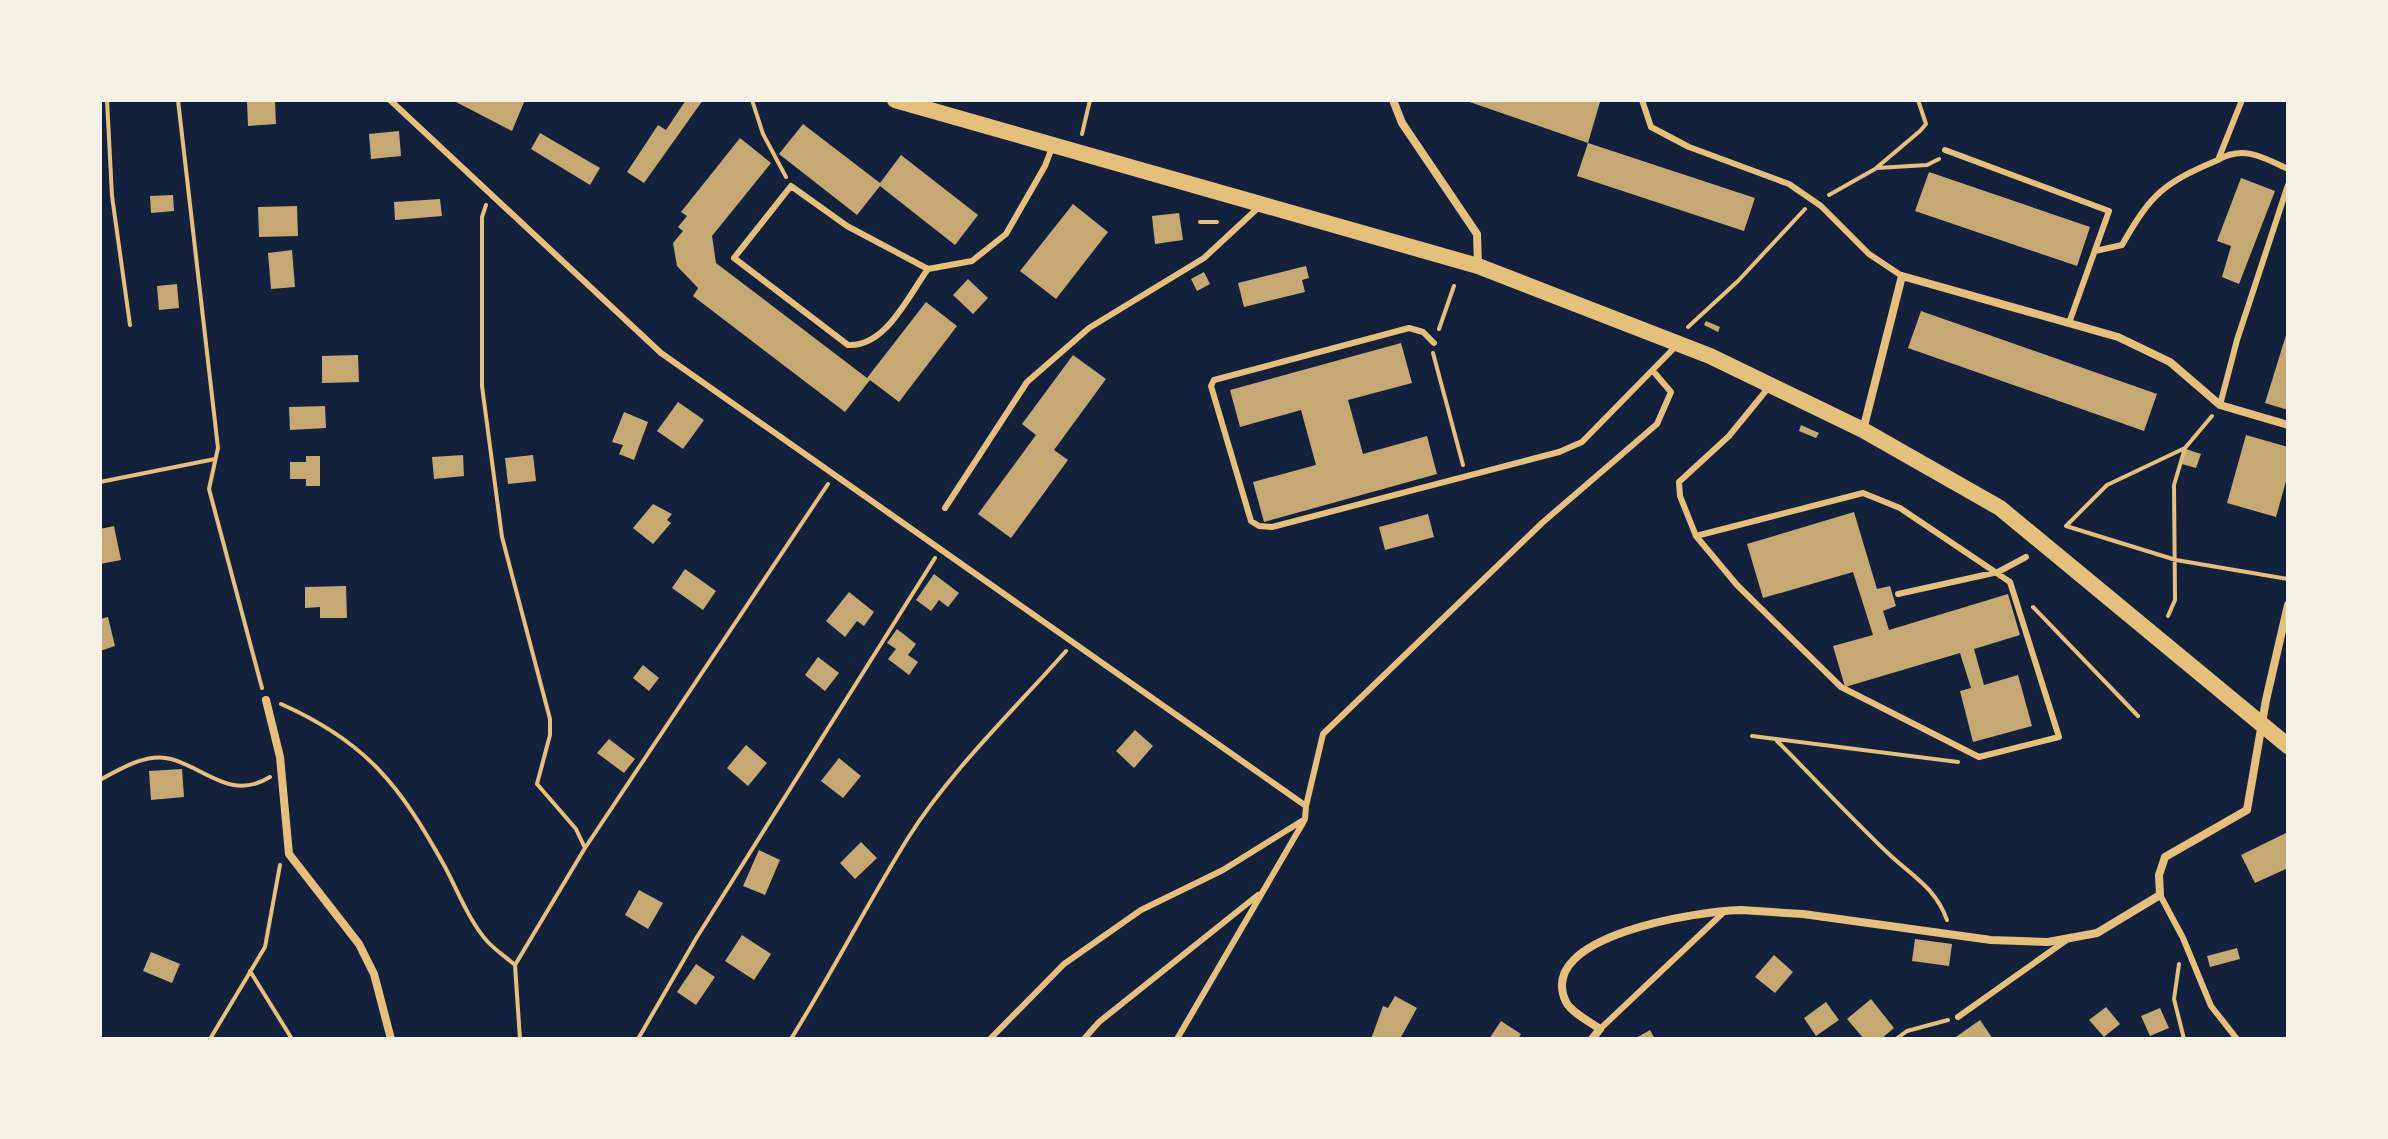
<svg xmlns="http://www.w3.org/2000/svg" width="2388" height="1139" font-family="Ubuntu,sans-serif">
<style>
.building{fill:#c6a872}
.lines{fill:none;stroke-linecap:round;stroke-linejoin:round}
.path{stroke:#e5c07b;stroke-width:4}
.service{stroke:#e5c07b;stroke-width:6}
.minor{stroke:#e5c07b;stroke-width:8}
.secondary{stroke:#e5c07b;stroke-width:16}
</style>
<rect width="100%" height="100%" fill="#14213d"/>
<path class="building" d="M261 100H275L276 124 248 126 247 102Z
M452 100H525L512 131Z
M686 100H703L644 183 627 172 658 125 666 130Z
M1464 100H1594L1600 102 1588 143Z
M803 124 880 183 901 155 978 215 955 245 880 186 857 215 779 154Z
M399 131 401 156 371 159 369 134Z
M540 133 600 168 590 185 531 149Z
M740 138 771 163 712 236 716 263 867 378 926 302 957 326 899 402 870 380 845 412 693 296 698 288 677 266 673 243 683 231 678 227 687 216 681 212Z
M1588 143 1755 198 1744 231 1577 176Z
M1929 172 2090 227 2077 266 1915 211Z
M2241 178 2275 191 2239 284 2222 277 2231 246 2217 241Z
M173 195 174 211 151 213 150 196Z
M440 199 442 216 395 220 394 202Z
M1073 204 1108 232 1056 299 1020 271Z
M297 206 298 236 259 237 258 207Z
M1179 213 1183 240 1155 244 1152 216Z
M292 250 295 287 271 289 268 253Z
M1306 266 1309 278 1302 280 1305 292 1244 307 1238 283Z
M1204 272 1210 284 1197 291 1191 279Z
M968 279 988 298 973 314 953 295Z
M177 284 179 308 159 310 157 286Z
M1921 311 2157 394 2144 431 1908 348Z
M1706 321 1720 327 1718 332 1704 325Z
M2287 332H2288V410L2265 403Z
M1401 343 1412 383 1348 400 1363 454 1427 436 1437 474 1264 522 1253 482 1316 465 1301 410 1240 427 1230 390Z
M358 355 359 382 322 383V356Z
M1073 355 1106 379 1054 450 1068 460 1011 538 978 514 1036 435 1022 424Z
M678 402 704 420 683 449 657 431Z
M325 406 326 428 290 430 289 407Z
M624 412 648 422 634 460 619 454 623 445 612 442Z
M1801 425 1819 433 1816 438 1799 431Z
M2246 435 2288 447V474L2276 517 2227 503Z
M2186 449 2201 454 2196 468 2182 464Z
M463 455 464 476 434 479 432 457Z
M533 455 536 481 508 484 505 458Z
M306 456H320V486H306V479H290V462H306Z
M653 504 672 514 667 520 671 523 653 544 633 528Z
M1854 512 1877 589 1890 586 1896 606 1883 611 1889 630 2008 594 2020 635 1974 649 1984 685 2018 675 2032 726 1973 742 1960 691 1971 688 1960 653 1845 687 1833 646 1873 635 1853 572 1763 598 1747 544Z
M1428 514 1434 537 1385 550 1379 527Z
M114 526 121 560 100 564V529Z
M685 569 716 591 703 610 672 588Z
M934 574 959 593 948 607 939 600 931 611 916 600Z
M346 586 347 618H320V607L305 608V587Z
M849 592 874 612 864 626 857 621 845 637 826 621Z
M108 617 115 646 100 651V619Z
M897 629 916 644 908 655 918 662 909 675 888 659 896 649 887 643Z
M818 657 839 673 825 691 805 675Z
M643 665 659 678 649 691 633 678Z
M1135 730 1153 746 1134 768 1116 751Z
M609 739 635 759 624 773 597 753Z
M746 745 767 763 748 786 727 768Z
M839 758 861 776 843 798 821 781Z
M182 769 184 797 151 800 149 771Z
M2286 833 2288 868 2255 883 2241 855Z
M861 842 877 858 855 879 840 863Z
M759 850 780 860 765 895 743 886Z
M639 890 663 903 648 929 625 915Z
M742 935 771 954 754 980 725 961Z
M1915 939 1952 944 1949 966 1912 961Z
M2237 948 2240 959 2210 967 2207 956Z
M151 952 180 964 172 983 143 971Z
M1774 955 1793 972 1775 993 1755 977Z
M696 964 715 977 696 1005 677 992Z
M1395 996 1417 1008 1400 1039H1371L1383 1006 1388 1008Z
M1871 999 1894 1028 1881 1039H1864L1847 1019Z
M1826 1002 1839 1020 1816 1036 1804 1018Z
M2106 1007 2120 1024 2104 1037 2089 1020Z
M2160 1008 2169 1028 2150 1036 2141 1016Z
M1980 1020 1993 1039H1953Z
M1501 1021 1521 1034 1518 1039H1489Z
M1650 1030 1655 1039H1634Z"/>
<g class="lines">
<path class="path" d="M107 100 112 196 130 325
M178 100 218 448 209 489 262 688
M752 100 763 134 786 177
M1082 134 1090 100
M1877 168 1927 165 1939 159
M1829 195 1875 169 1920 131 1926 124 1918 100
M486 205 482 217V386L502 537 550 719V735L537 784 576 829 585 848
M1200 222H1217
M1688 327 1738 281 1805 209
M1439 329 1454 286
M1433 353 1463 465
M2185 448 2107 485 2066 526 2176 560 2288 579
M100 482 215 459
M2033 607 2138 716
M2168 616 2175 600 2174 485 2185 448 2212 416
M281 704C367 742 400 786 444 865 457 889 469 921 487 941 495 950 506 957 515 965L520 1039
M1752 736 1958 762
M1777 741C1815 779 1852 819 1891 856 1914 877 1936 889 1947 920
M100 780C120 769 147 752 171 759 207 769 231 801 270 777
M2179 964 2174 999 2184 1039
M515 965 585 848 828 484
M250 971 292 1039
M210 1039 265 947 280 865
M638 1039 697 937 935 558
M791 1039C832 973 867 904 908 838 951 770 1013 711 1066 651
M1896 1039 1907 1031 1948 1020"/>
<path class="service" d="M390 100 661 353 1306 806 1305 819 1223 870 1141 910 1064 964 990 1039
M1642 100 1651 127 1689 147 1789 184 1821 206 1869 254 1902 276
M1945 150 2109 211 2069 323
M2218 160C2243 145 2263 157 2288 169
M2095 251 2122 245C2151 194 2163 183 2218 160L2242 100
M928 269C908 296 886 347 848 345L734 258 791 186 847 226 928 269 972 261 1006 234 1045 166 1053 145
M1434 343 1423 332 1409 328 1214 380 1211 386 1251 521 1259 526 1272 527 1559 452 1582 442 1676 346
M2220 405 2237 340 2288 185
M945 508 1027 382 1089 328 1204 258 1259 207
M1696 536 1737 585 1841 687 1979 757 2059 737 2010 582 1900 508 1863 493 1696 536 1680 496 1679 482 1729 436 1769 387
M1898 594 1998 572 2026 557
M1306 806 1323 734 1542 523 1657 424 1671 392 1653 371
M2160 895 2183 938 2211 1006 2237 1039
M1958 1017 2068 939
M1600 1029 1725 911
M1084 1039 1099 1022 1258 895
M1177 1039 1304 821"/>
<path class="minor" d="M1393 100 1402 123 1477 234 1478 265
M1863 430 1902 276 2118 337 2170 362 2220 405 2288 425
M266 700 280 757 289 854 359 944 374 974 391 1039
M1592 1039 1600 1029C1590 1022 1571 1012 1566 1002 1534 935 1700 911 1741 910L1803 914 1991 940 2048 942 2097 933 2160 895 2159 875 2165 857 2247 810 2266 700 2288 605"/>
<path class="secondary" d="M895 100 1478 266 1710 356 1863 430 2000 508 2288 746"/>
</g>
<rect width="2388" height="1139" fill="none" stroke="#f6f1e7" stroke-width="204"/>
</svg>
